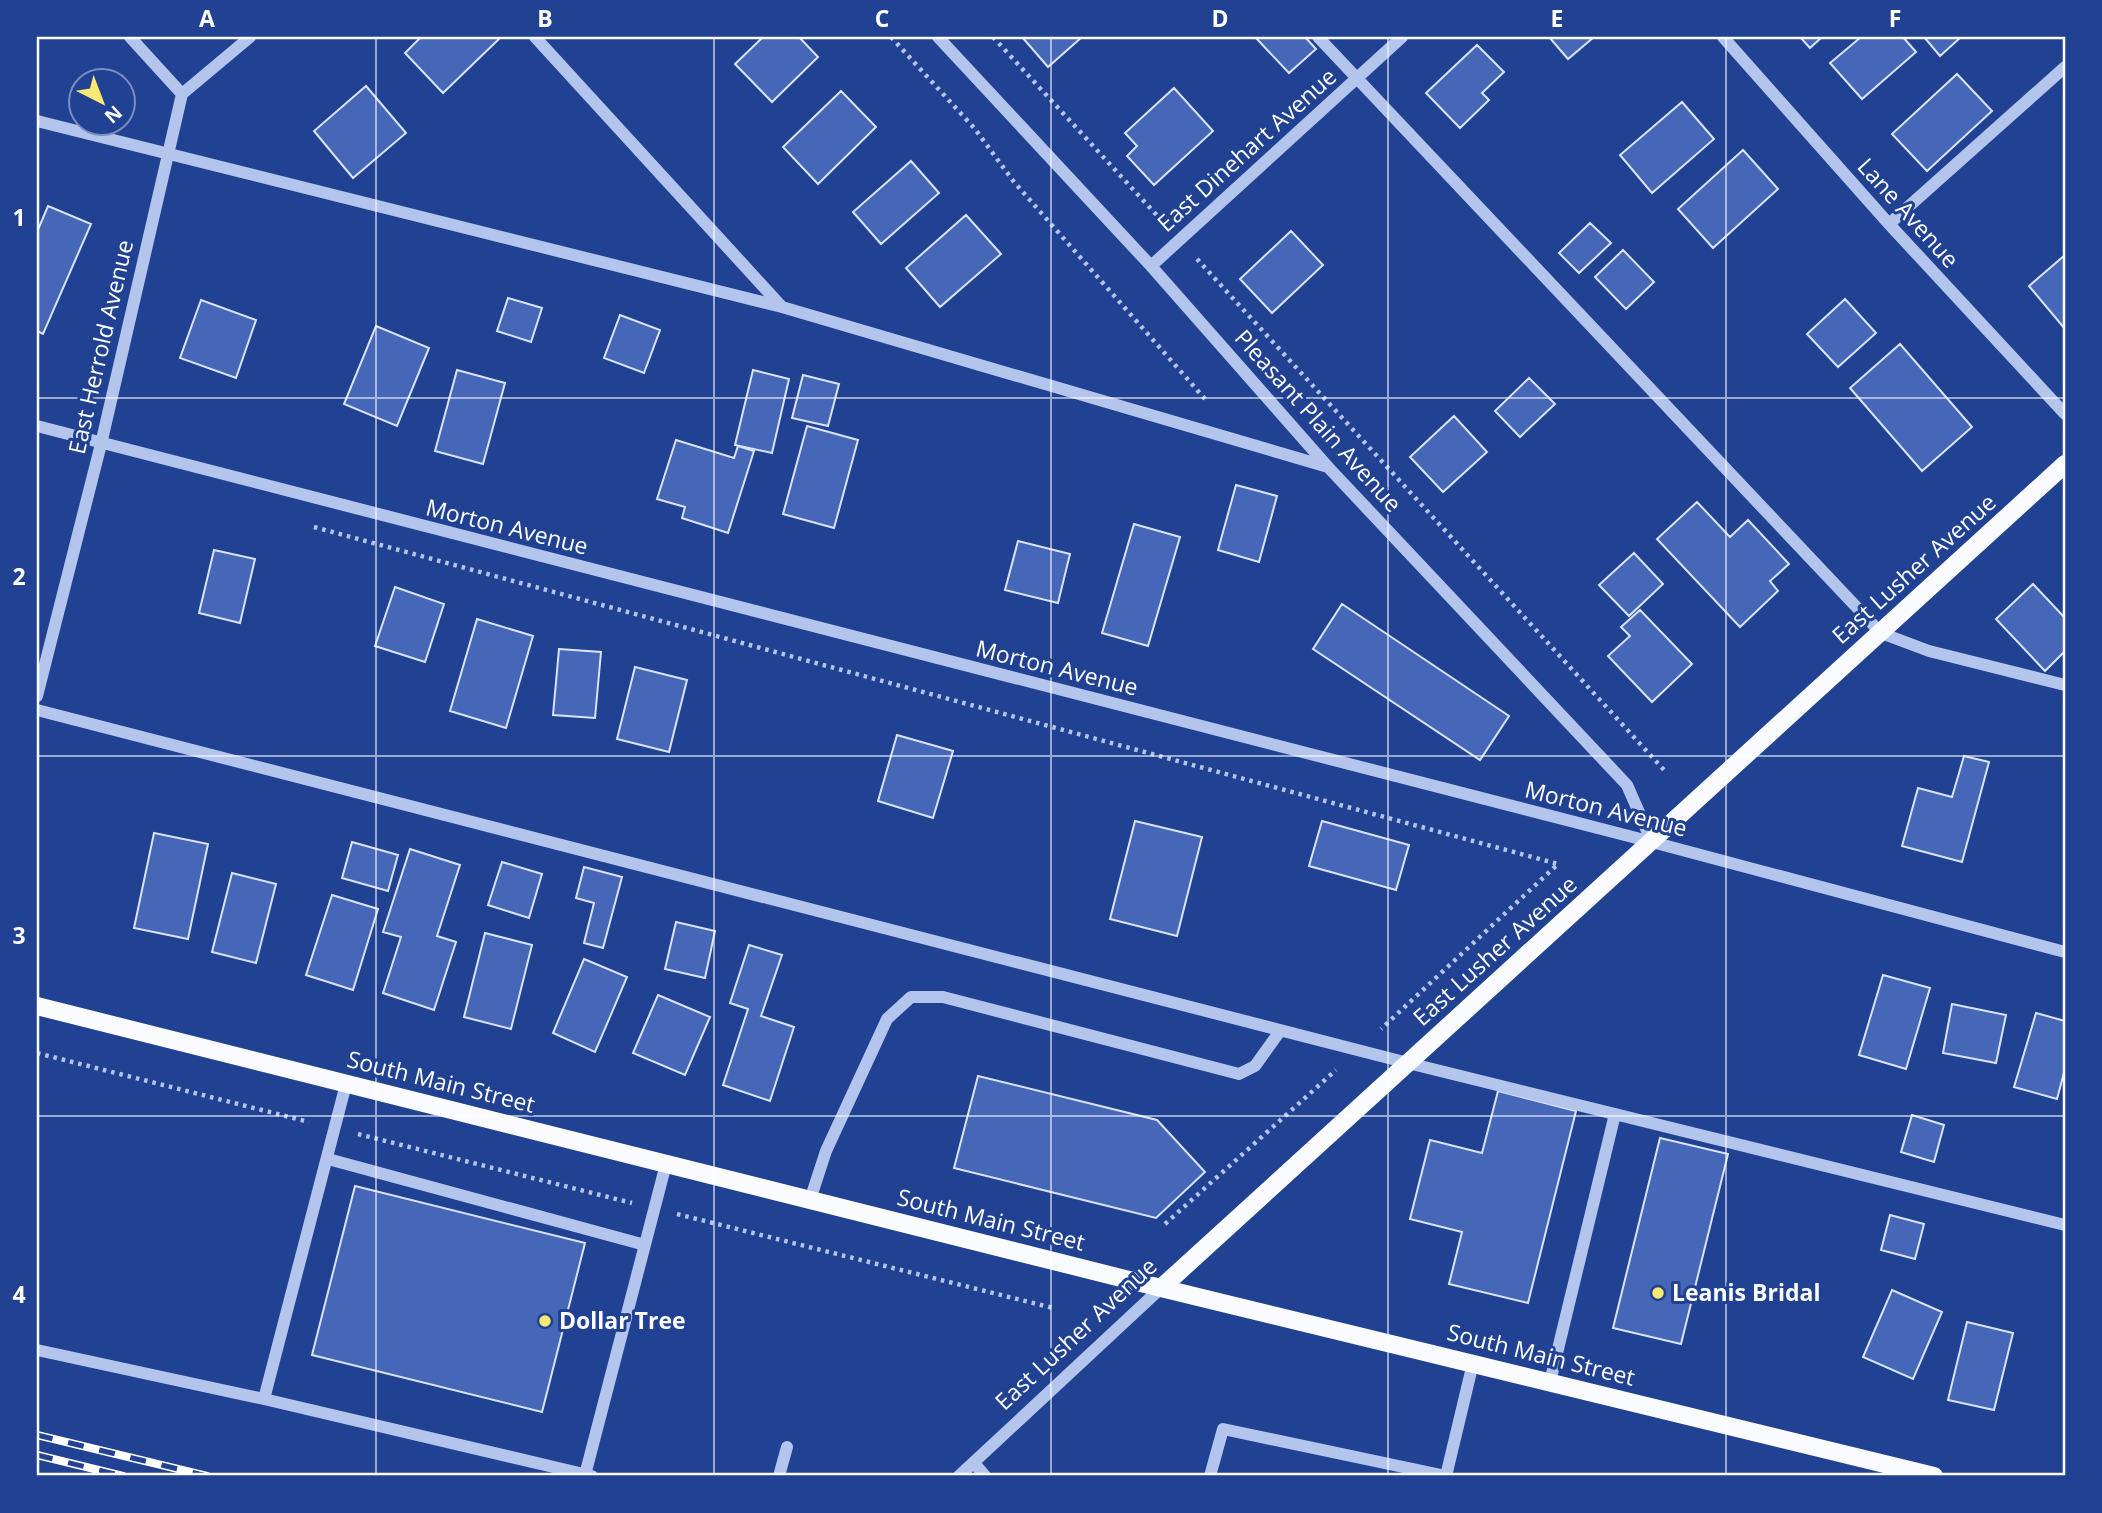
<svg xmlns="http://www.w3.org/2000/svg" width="2102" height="1513" font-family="'Open Sans',sans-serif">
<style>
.building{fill:#4667b8;stroke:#d9e3fa;stroke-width:2}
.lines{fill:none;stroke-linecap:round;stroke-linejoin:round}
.path{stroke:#b3c4ed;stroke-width:4.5;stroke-dasharray:3.5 5;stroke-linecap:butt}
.minor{stroke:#b3c4ed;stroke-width:12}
.major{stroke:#fafbff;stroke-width:18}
.rail-casing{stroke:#fff;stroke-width:8}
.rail{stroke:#214193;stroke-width:5;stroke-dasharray:16;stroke-linecap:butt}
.grid{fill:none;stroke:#fff;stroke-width:2;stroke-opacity:0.55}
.poi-dot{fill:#fae874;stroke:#214193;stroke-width:2.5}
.labels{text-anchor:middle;stroke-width:6;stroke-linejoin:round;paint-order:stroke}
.street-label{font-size:23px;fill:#fff;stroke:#214193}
.poi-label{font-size:23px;font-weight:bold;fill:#fff;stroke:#214193;text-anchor:start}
.neatline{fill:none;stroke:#fff;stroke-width:2.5}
.grid-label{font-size:23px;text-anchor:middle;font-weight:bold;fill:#fff}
</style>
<rect width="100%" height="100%" fill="#214193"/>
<path class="building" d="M421 37H499L500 38 443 93 405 53Z
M763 37H799L818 57 772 102 735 64Z
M1022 37H1082L1048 67Z
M1255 37H1305L1316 49 1289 73Z
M1549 37H1594L1568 59Z
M1800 37H1822L1810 48Z
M1861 37H1903L1916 52 1862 99 1830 63Z
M1924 37H1961L1940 56Z
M1477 45 1504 72 1482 93 1489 100 1460 128 1426 93Z
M1957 74 1992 111 1927 171 1892 134Z
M366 86 406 133 353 178 314 131Z
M1174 88 1213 131 1154 185 1127 156 1137 146 1125 133Z
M841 91 876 127 818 184 783 147Z
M1682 102 1714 139 1652 193 1620 155Z
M1743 150 1778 189 1713 248 1678 209Z
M911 161 939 193 881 244 853 212Z
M48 206 91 224 43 334 37 331V232Z
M966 215 1001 254 940 307 906 268Z
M1590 223 1611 243 1579 273 1559 253Z
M1291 231 1323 265 1272 313 1240 279Z
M1623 250 1654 282 1626 309 1595 277Z
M2065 255V329L2029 286Z
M508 298 542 308 531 342 497 331Z
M1845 299 1876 333 1838 367 1807 334Z
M201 300 256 320 236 378 180 358Z
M620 315 660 330 644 373 604 358Z
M376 326 429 348 397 426 344 404Z
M1900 344 1972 427 1922 471 1850 388Z
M457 370 505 383 483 464 435 451Z
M753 370 789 379 772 453 735 445Z
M803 375 839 384 828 426 792 418Z
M1529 378 1555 404 1520 437 1495 411Z
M1454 416 1487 452 1443 492 1410 457Z
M807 426 858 440 834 528 783 514Z
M676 440 734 458 738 446 754 451 728 533 682 518 685 507 657 499Z
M1236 485 1277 496 1259 562 1218 550Z
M1697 502 1730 537 1748 520 1789 564 1770 581 1778 591 1740 627 1657 539Z
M1134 524 1180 537 1148 646 1102 633Z
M1018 541 1070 554 1058 603 1005 590Z
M214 550 255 559 240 623 199 613Z
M1634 553 1663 584 1629 616 1599 585Z
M2033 584 2065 618V651L2045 671 1996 619Z
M395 587 444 604 425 662 375 646Z
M1342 604 1509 716 1480 760 1313 649Z
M1640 610 1692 664 1652 702 1608 656 1630 636 1621 627Z
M477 619 533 636 506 728 450 711Z
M559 649 601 652 595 718 553 715Z
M635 667 687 680 669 752 617 739Z
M897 735 953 751 933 818 878 801Z
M1964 756 1989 762 1962 862 1902 846 1918 788 1952 797Z
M1135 821 1202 837 1177 936 1110 919Z
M1322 821 1409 845 1396 890 1309 866Z
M154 833 208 844 188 939 134 928Z
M352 842 398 855 388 891 342 878Z
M410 849 460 865 437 936 456 942 434 1010 383 993 401 937 383 932Z
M502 862 542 874 529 918 488 905Z
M584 867 622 877 603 948 584 943 594 903 576 898Z
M232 873 276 884 256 963 212 952Z
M332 895 378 909 353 990 306 975Z
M676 922 715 931 705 978 665 969Z
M485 933 532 945 511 1029 464 1017Z
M749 945 782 955 761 1016 794 1027 770 1101 723 1085 748 1009 730 1003Z
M584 959 627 977 595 1052 553 1033Z
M1883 975 1930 988 1906 1069 1859 1055Z
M658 995 710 1017 685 1075 633 1053Z
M1952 1004 2006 1015 1996 1063 1943 1053Z
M2036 1013 2065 1021V1069L2057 1099 2014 1087Z
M978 1076 1157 1120 1205 1172 1156 1218 954 1168Z
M1498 1091 1576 1111 1528 1303 1449 1284 1462 1232 1410 1219 1430 1140 1482 1153Z
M1912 1115 1944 1125 1934 1162 1901 1152Z
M1660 1138 1728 1154 1681 1344 1613 1328Z
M355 1186 585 1243 542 1412 312 1355Z
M1890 1215 1924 1224 1915 1259 1881 1250Z
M1892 1290 1942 1312 1913 1379 1863 1357Z
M1967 1322 2013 1333 1994 1410 1948 1400Z"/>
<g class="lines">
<path class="path" d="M891 37 975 129 1014 182 1205 399
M993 37 1163 222
M1197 259 1664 770
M314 527 1558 864 1381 1029
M37 1053 309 1122
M358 1134 632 1203
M677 1214 1053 1308
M1165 1224 1336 1070"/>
<path class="minor" d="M130 37 182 94
M535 37 782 307
M938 37 1151 266 1328 467 1627 785 1652 842
M1318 37 1881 633 1929 651 2065 685
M1723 37 1889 224 2065 414
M37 121 782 307 1328 467
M1889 224 2065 67
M1151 266 1402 37
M37 426 1652 842 2065 952
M37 696 101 444 182 94 250 37
M37 710 1408 1063 2065 1225
M328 1159 645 1245
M810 1200 826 1151 887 1019 911 997H943L1239 1074 1255 1066 1280 1031
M37 1350 264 1399 592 1476
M1550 1382 1615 1114
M264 1399 346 1084
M974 1463 985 1476
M585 1475 666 1164
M779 1476 787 1447
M959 1476 1161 1288
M1210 1476 1223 1429 1446 1476 1473 1363"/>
<path class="major" d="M37 1006 1161 1288 1934 1476
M1161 1288 2065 464"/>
<defs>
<path id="rail" d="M37 1435 207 1476
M37 1455 123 1476"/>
</defs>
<use href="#rail" class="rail-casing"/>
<use href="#rail" class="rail"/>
</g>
<path class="grid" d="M376 37V1476M714 37V1476M1051 37V1476M1388 37V1476M1726 37V1476M37 398H2065M37 756H2065M37 1116H2065"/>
<g class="poi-dot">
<circle cx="1658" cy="1293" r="7"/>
<circle cx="545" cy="1321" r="7"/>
</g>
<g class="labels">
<g class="street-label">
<text transform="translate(1247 150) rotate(-42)" y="8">East Dinehart Avenue</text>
<text transform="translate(1908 213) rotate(48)" y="8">Lane Avenue</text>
<text transform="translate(101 347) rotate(-77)" y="8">East Herrold Avenue</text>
<text transform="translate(1318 421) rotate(48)" y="8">Pleasant Plain Avenue</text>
<text transform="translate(507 527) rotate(14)" y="8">Morton Avenue</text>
<text transform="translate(1914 569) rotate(-42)" y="8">East Lusher Avenue</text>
<text transform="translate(1057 668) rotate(14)" y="8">Morton Avenue</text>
<text transform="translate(1606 809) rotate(14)" y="8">Morton Avenue</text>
<text transform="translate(1495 951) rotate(-42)" y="8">East Lusher Avenue</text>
<text transform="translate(441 1082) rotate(14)" y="8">South Main Street</text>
<text transform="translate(991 1220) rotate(14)" y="8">South Main Street</text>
<text transform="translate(1076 1334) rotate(-43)" y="8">East Lusher Avenue</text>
<text transform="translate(1541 1355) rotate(14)" y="8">South Main Street</text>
</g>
<g class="poi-label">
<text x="1672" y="1301">Leanis Bridal</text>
<text x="559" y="1329">Dollar Tree</text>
</g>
</g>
<rect width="2102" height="1513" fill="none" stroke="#214193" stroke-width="77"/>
<g transform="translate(102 102) rotate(138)"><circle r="33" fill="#214193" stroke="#7a8dbe" stroke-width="2"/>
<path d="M0-5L12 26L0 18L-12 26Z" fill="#fae874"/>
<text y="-10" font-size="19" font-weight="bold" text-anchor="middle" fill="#ffffff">N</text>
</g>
<rect x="38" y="38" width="2026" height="1436" class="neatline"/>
<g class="grid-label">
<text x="207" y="27">A</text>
<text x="545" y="27">B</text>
<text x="882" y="27">C</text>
<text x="1220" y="27">D</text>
<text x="1557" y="27">E</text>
<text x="1895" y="27">F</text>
<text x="19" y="226">1</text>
<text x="19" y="585">2</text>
<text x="19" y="944">3</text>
<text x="19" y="1303">4</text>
</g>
</svg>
